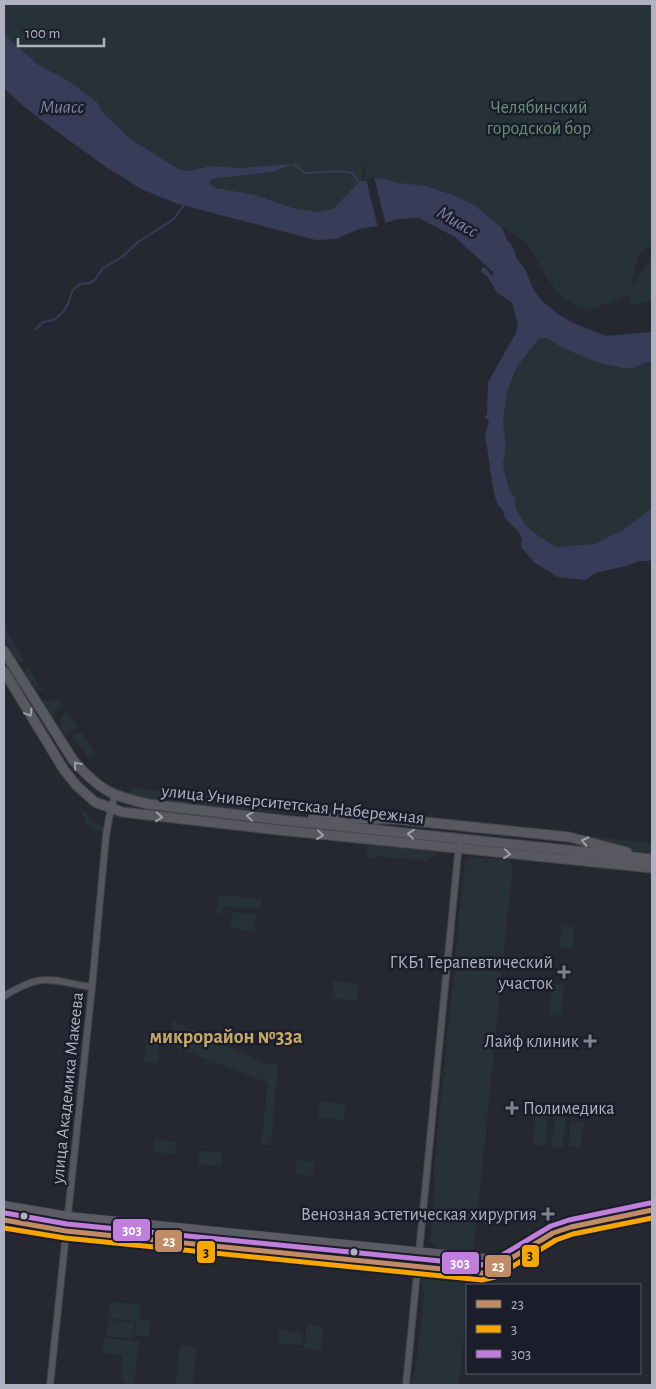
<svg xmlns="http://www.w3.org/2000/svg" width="656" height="1389" font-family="'Alegreya Sans',sans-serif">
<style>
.green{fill:#273238}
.water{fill:#373d59}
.pier{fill:#262831}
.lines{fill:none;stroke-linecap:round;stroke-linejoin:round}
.stream{stroke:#373d59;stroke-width:2}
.tertiary-casing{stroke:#42434a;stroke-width:8}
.secondary-casing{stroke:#44454e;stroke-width:9}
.primary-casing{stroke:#44454e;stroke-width:11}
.tertiary{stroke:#55565f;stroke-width:6}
.secondary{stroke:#5a5b64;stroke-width:8}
.primary{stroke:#585960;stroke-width:9}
.bus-1-casing{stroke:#1b1d2a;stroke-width:9}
.bus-2-casing{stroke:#1b1d2a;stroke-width:9}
.bus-3-casing{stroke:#1b1d2a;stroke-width:9}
.bus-1{stroke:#c18c65;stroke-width:5}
.bus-2{stroke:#f7a600;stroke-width:5}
.bus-3{stroke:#c07fdc;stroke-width:5}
.oneway{stroke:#9ea0ae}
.poi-dot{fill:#80828f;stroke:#1b1d2a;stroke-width:2}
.bus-dot{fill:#b0b2c2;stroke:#1b1d2a;stroke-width:2}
.labels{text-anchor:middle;stroke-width:5;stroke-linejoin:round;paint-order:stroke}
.park-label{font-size:18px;fill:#6a907c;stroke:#1b1d2a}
.street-label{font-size:18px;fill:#b0b2c2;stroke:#1b1d2a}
.poi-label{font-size:18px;fill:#b0b2c2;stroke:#1b1d2a;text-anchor:end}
.water-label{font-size:19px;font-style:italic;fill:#7b83a8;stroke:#1b1d2a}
.quarter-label{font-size:20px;font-weight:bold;fill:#c6a866;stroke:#1b1d2a}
.line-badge{stroke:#1b1d2a;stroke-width:2}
.badge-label{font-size:14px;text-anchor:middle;font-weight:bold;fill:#fff}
.pale-badge-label{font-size:14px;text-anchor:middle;font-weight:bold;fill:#111}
</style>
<rect width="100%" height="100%" fill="#262831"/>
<path class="green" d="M4 4H652V245C649 247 644 249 642 252 636 260 631 277 633 287L638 277 652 258V301L633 304 629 300 630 295 589 310 575 305 563 298 555 289 547 278 526 242 442 192 379 178 365 182 366 167 363 166 362 182H359C351 191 342 205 332 210 309 220 276 200 253 195 239 192 220 192 209 183L211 179 272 172 291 165 238 168 210 166 190 171 180 170 132 140 103 113 97 102 67 80 37 64 4 34Z
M539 338H548L561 347 595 362 623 368H634L644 363 652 362V508L625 529 594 544 557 547 540 537 526 525 516 509 515 497 509 490 503 464 506 445 503 422 507 392 517 367Z
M4 625 24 661 21 662 17 661 4 639Z
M28 667 39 686 48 692 34 689 25 675V670Z
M41 700 61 701 63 705 55 711 52 718Z
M67 711 78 727 66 735C59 727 57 719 67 711Z
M78 732H81L94 752V755L89 759 72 737Z
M132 787 143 789 390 815 287 814 146 799 130 795Z
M79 806 96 824 105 826 104 833 87 825Z
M561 833 652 843V853L636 851 614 844Z
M368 843 436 850 435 858 428 857V861L376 856 375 859 366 858Z
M472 857 508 860 513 865 474 1248 473 1251 469 1254 436 1249 430 1240 435 1184 434 1168 465 861Z
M218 895 262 899 260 910 223 906 222 914 216 913Z
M232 912 256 915 254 931 230 928Z
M562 925 574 926 572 948 559 947Z
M333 981 359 984 357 1001 332 998Z
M552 984 564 985 561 1016 549 1014Z
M173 1021 267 1064 278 1065 271 1145 261 1144 268 1083 168 1044Z
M147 1037 160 1038 158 1062 144 1061Z
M320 1101 346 1104 344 1120 318 1117Z
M536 1114 548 1115 545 1146 533 1145Z
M555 1116 566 1117 563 1148 551 1147Z
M571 1122 584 1123 581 1148 569 1146Z
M154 1140 176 1142 175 1154 153 1152Z
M62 1144 68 1146 71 1148 68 1161 64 1163 58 1162 55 1156 56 1147Z
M199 1151 222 1153 221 1166 198 1164Z
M296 1160 315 1162 313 1176 295 1174Z
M431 1272 464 1275 470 1281V1285H467V1308L459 1385H411L417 1358 424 1295C421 1287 421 1282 425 1274Z
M110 1302 141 1305 139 1319 151 1320 149 1337 135 1335 136 1321 108 1318Z
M108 1320 134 1323 133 1339 107 1336Z
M307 1325 323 1327 321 1350 304 1348Z
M279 1330 303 1332 302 1345 278 1343Z
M104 1338 139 1341 134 1385H124L125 1379 120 1377 123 1355 105 1353 103 1351Z
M180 1345 197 1347 193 1385H175Z"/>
<path class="water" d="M4 34 37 64 67 80 97 102 103 113 132 140 180 170 190 171 210 166 239 168 294 164 272 172 211 179 209 183 216 188 255 195 296 209 318 212 333 209 359 182 379 178 400 183 425 186 453 195 474 205 502 228 507 240 512 245 517 259 525 269 533 289 541 300 554 311 571 322 606 336 652 332V362L644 363 634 368H623L595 362 561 347 548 338H539L517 367 507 392 503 422 506 445 503 464 509 490 515 497 516 509 526 526 540 537 557 547 594 544 625 529 652 508V558L649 561H640L626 566 595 573 586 580 558 577 535 563 521 547 522 539 518 531 505 518 502 509 498 505 494 494 485 434 489 423 487 418H484L487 414 488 382 516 333 518 325 512 302 497 293 488 277 481 272 482 267 486 268 492 276 494 273 455 237 419 218 397 219 377 226 359 229 336 239 316 240 178 204 141 189 106 167 48 125 21 104 4 88Z"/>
<path class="pier" d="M374 177 386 225 378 228 366 179Z"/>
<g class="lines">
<path class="stream" d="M294 164 305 173 338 171 352 173 359 182
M36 329 43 322 54 320 64 311 69 302 72 291 80 284 89 283 95 280 103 268 122 257 138 242 173 220 184 205"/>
<defs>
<path id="tertiary" d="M4 996C46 971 49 981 92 987
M50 1385 92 987 106 836 109 818 115 795
M406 1385 459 844"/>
<path id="secondary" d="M4 1205 68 1216 494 1259 511 1258
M4 1220 66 1231 482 1273 492 1270 553 1233 571 1227 652 1210"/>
<path id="primary" d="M4 651 73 760C98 789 111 796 148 804L282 820 652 859
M4 671 64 770 77 786 95 802 122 812 269 829 652 868
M313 818 395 819 569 837 627 852"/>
</defs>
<use href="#tertiary" class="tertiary-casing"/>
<use href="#secondary" class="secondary-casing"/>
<use href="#primary" class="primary-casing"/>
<use href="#tertiary" class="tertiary"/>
<use href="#secondary" class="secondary"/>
<use href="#primary" class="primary"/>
<defs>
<path id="bus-1" d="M4 1220 66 1231 482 1273 492 1270 553 1233 571 1227 652 1210"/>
<path id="bus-2" d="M4 1228 65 1238 482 1280 495 1277 556 1240 573 1234 652 1218"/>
<path id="bus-3" d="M5 1213 67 1224 481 1265 489 1263 551 1226 569 1220 650 1203"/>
</defs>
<use href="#bus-1" class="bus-1-casing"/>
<use href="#bus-2" class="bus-2-casing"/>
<use href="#bus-3" class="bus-3-casing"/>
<use href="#bus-1" class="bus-1"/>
<use href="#bus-2" class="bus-2"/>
<use href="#bus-3" class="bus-3"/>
</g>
<defs><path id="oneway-chevron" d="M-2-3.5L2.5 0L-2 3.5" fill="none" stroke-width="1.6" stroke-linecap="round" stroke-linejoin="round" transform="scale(1.25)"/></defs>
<g class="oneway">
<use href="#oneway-chevron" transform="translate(29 713) rotate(59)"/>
<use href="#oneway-chevron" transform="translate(77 765) rotate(-130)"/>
<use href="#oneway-chevron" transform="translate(250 816) rotate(-173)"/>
<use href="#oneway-chevron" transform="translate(159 817) rotate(5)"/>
<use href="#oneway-chevron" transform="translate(411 834) rotate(-174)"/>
<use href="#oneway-chevron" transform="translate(320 835) rotate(6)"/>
<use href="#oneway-chevron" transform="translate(585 841) rotate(-166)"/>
<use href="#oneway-chevron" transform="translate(507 854) rotate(6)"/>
</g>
<g class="poi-dot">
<path d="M561.5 964.5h5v5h5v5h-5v5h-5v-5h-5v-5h5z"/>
<path d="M587.5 1033.5h5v5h5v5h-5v5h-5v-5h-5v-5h5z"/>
<path d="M509.5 1100.5h5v5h5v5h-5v5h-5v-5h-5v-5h5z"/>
<path d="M545.5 1206.5h5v5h5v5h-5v5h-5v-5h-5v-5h5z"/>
</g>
<g class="bus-dot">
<circle cx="24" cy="1216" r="4.5"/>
<circle cx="354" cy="1252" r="4.5"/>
</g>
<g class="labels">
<g class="park-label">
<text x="539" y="113">Челябинский<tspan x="539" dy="21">городской бор</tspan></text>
</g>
<g class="street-label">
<text transform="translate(293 804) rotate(6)" y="6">улица Университетская Набережная</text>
<text transform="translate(67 1088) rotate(-84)" y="6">улица Академика Макеева</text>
</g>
<g class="poi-label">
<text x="553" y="968">ГКБ1 Терапевтический<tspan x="553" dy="21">участок</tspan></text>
<text x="579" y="1047">Лайф клиник</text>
<text x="523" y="1114" text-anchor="start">Полимедика</text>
<text x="537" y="1220">Венозная эстетическая хирургия</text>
</g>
<g class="water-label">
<text x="62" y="113">Миасс</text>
<text transform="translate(458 221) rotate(30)" y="7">Миасс</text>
</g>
<g class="quarter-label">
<text x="226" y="1043">микрорайон №33а</text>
</g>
</g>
<g class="line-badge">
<rect x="112" y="1218" width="39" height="24" rx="5" fill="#c07fdc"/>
<rect x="154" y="1229" width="29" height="24" rx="5" fill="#c18c65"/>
<rect x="196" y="1240" width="20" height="24" rx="5" fill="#f7a600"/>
<rect x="521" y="1244" width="19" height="24" rx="5" fill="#f7a600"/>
<rect x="441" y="1251" width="39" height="24" rx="5" fill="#c07fdc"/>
<rect x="484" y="1254" width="28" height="24" rx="5" fill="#c18c65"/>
</g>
<g class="badge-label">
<text x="132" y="1235">303</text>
<text x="169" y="1246">23</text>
<text x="460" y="1268">303</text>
<text x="498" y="1271">23</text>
</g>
<g class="pale-badge-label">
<text x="206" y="1257">3</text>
<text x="530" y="1260">3</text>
</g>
<rect width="656" height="1389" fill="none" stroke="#b0b2c2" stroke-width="10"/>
<rect x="466" y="1284" width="175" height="90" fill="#1b1d2a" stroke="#575967"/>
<rect x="476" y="1300" width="25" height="8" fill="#c18c65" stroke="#575967"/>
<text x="511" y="1309" font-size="15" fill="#b0b2c2">23</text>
<rect x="476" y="1325" width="25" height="8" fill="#f7a600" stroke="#575967"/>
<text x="511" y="1334" font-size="15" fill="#b0b2c2">3</text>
<rect x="476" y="1350" width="25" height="8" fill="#c07fdc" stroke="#575967"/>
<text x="511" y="1359" font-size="15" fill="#b0b2c2">303</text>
<path d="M18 38v8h86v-8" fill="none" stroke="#b0b2c2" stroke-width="2.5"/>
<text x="25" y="38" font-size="15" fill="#b0b2c2" stroke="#1b1d2a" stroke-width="4" paint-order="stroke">100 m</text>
</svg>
